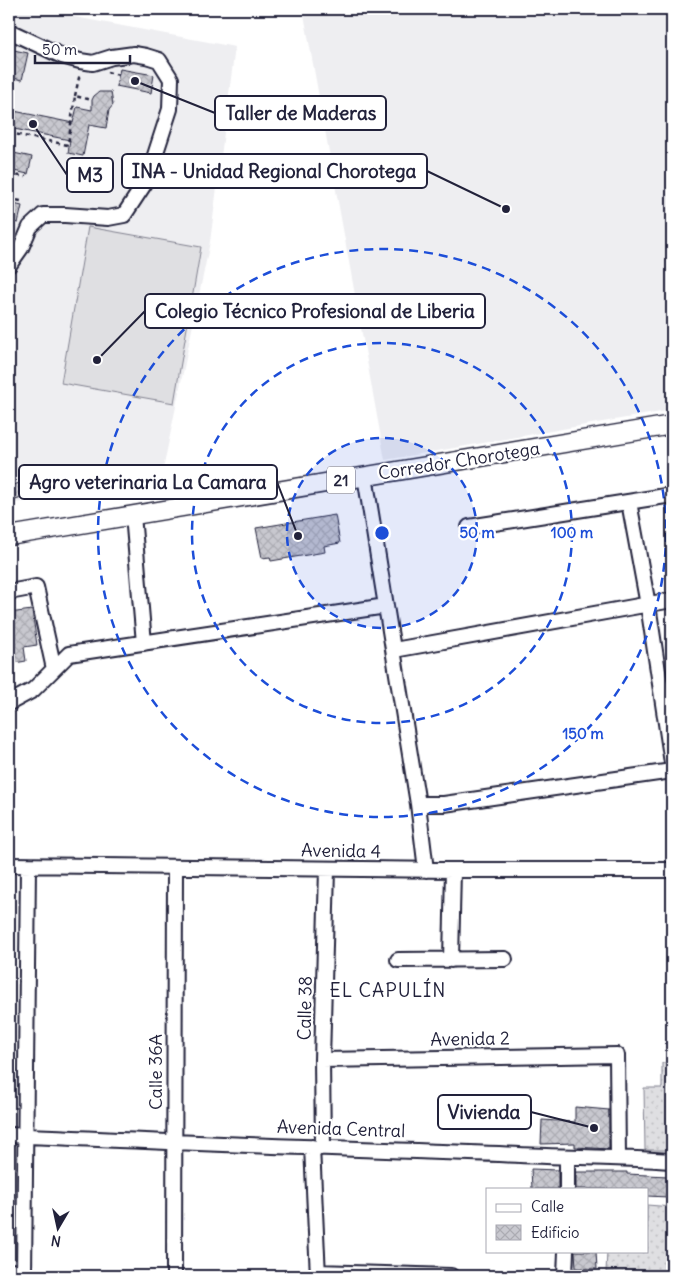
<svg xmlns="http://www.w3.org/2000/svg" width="681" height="1285" font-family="Delius,sans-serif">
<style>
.built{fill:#eeeef1}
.grass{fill:url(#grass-dots);stroke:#80808e}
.pitch{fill:#dfdfe2;stroke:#80808e}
.building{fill:url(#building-cross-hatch);stroke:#22223b}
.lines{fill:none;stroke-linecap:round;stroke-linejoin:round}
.minor-casing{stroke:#22223b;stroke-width:18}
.major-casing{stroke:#22223b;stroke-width:21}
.path{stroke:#22223b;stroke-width:2.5;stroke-dasharray:4 4;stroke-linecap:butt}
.minor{stroke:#fff;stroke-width:14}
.major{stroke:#fff;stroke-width:18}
.ring{fill:none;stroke:#1d4ed8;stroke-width:2.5;stroke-dasharray:9 6}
.labels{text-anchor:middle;stroke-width:4.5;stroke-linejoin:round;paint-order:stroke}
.shield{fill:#fff;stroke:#646476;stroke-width:1}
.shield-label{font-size:16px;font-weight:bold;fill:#22223b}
.street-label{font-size:18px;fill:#22223b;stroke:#fff}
.neighbourhood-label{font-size:19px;letter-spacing:1px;fill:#22223b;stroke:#fff}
.centre{fill:#1d4ed8;stroke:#fff;stroke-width:2.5}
.ring-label{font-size:15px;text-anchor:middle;font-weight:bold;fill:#1d4ed8;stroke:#fff;stroke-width:4.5;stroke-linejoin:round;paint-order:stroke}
.leader{fill:none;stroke:#22223b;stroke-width:2}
.callout-dot{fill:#22223b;stroke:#fff;stroke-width:2}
.callout{fill:#fff;stroke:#22223b;stroke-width:2}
.callout-label{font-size:19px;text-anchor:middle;font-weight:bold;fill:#22223b}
</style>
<defs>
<pattern id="grass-dots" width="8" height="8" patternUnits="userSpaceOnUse" patternTransform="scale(1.25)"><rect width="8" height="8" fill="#dfdfe2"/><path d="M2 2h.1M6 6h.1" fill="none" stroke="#bfbfc3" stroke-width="1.8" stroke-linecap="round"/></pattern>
<pattern id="building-cross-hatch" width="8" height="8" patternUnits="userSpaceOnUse" patternTransform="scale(1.25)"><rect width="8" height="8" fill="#c8c8cf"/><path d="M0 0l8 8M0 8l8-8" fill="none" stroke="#acacb3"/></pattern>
</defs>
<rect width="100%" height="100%" fill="#fff"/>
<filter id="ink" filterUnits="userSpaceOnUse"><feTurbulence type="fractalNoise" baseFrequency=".02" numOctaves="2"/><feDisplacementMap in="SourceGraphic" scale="10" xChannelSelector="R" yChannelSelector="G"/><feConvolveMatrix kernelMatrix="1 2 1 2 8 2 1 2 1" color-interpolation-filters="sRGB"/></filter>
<g filter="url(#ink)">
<path class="built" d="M9 9H32L235 47 210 242 161 479 9 504Z
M303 9H672V410L385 460Z"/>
<path class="grass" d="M662 1063H672V1150H645L644 1088H662Z
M647 1205 672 1207V1276L606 1272 607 1251H647Z"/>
<path class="pitch" d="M88 227 201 247 174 403 61 383Z"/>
<path class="building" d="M9 49 28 53 22 80 9 77Z
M120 69 154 75 151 93 116 86Z
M99 92H111L113 105 109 110 106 128 89 125 83 156 68 153 70 140 9 128V110L73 123 77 107 92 110V100L94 96Z
M9 152 32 157 28 174 9 170Z
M9 203 22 206 18 223 9 221Z
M20 483 25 497 9 502V486Z
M335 515 340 543 324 546 325 552 271 561 270 557 262 558 256 528Z
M32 610 37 645 24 647 26 661 9 664V613Z
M575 1107 609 1110V1149L575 1147V1143L541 1144 542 1120 575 1122Z
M531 1169 558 1170V1189H532Z
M576 1172H627V1174L668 1176V1197L647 1196V1189H576Z
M575 1251H596L597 1269 576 1268Z"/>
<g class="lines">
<defs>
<path id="minor" d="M9 31 62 56 80 61 93 63 112 57 134 54 146 56 159 60 171 79 170 109 147 180 124 215 108 218 65 215H43L30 227 21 248 9 265
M365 476 418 804H444L672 771
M629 502 648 605 672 763
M133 515 144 643
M469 527 672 495
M9 592 36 587 54 669
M394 650 672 600
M9 703 33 690 69 654 386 606
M418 804 426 870
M9 865 453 870H672
M398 960 505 959
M451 960 453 870
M322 1060 617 1055 618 1157
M9 1135C172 1143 335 1148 499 1154 557 1157 614 1157 672 1161
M312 1147 318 1276
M323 1147 322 1060 327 869
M567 1189V1157
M9 1271 24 1272
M317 1272 451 1276
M24 1276 28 866
M174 1276 175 867
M565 1276 566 1251"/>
<path id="major" d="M9 536 672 425"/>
</defs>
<use href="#minor" class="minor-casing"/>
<use href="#major" class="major-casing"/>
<path class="path" d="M107 72 119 75
M75 96 80 73
M9 133 68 145 75 96 92 100
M9 174 26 177
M9 199 21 201"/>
<use href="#minor" class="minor"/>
<use href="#major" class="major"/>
</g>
</g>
<circle cx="382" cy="533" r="95" fill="#1d4ed8" fill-opacity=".12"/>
<g class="ring">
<circle cx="382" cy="533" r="95"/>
<circle cx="382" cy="533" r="190"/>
<circle cx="382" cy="533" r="284"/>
</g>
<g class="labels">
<rect class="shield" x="327" y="466.5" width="28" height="27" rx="4"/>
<g class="shield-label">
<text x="341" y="486">21</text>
</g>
<g class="street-label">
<text transform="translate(459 461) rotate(-9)" y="6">Corredor Chorotega</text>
<text transform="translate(341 851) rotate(1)" y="6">Avenida 4</text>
<text transform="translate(305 1008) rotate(-89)" y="6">Calle 38</text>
<text transform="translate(470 1039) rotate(-1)" y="6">Avenida 2</text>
<text transform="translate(156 1072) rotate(-90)" y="6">Calle 36A</text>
<text transform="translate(341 1129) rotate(2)" y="6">Avenida Central</text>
</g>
<g class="neighbourhood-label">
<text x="388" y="997">EL CAPULÍN</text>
</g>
</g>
<circle cx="382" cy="533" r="8" class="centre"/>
<g class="ring-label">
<text x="477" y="538">50 m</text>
<text x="572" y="538">100 m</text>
<text x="583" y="739">150 m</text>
</g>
<path class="leader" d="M135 81L215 113M506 209L427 171M33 124L67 175M97 360L145 311M298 536L277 482M594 1128L531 1112"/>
<g class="callout-dot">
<circle cx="135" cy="81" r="5"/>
<circle cx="506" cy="209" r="5"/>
<circle cx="33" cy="124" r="5"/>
<circle cx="97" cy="360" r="5"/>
<circle cx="298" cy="536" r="5"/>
<circle cx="594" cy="1128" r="5"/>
</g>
<g class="callout">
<rect x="215" y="96" width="171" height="34" rx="5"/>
<rect x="122" y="154" width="305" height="34" rx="5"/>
<rect x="67" y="158" width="46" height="34" rx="5"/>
<rect x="145" y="294" width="340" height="34" rx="5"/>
<rect x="19" y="465" width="258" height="34" rx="5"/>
<rect x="438" y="1095" width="93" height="34" rx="5"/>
</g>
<g class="callout-label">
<text x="301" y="120">Taller de Maderas</text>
<text x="274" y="178">INA - Unidad Regional Chorotega</text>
<text x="90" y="182">M3</text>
<text x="315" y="318">Colegio Técnico Profesional de Liberia</text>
<text x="148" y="489">Agro veterinaria La Camara</text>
<text x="484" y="1119">Vivienda</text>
</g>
<rect width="681" height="1285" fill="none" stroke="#fff" stroke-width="30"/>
<rect x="15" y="15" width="651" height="1255" fill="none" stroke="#22223b" stroke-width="2" filter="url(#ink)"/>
<rect x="486" y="1188" width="162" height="65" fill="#ffffff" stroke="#a7a7b1"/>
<rect x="496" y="1204" width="25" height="8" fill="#ffffff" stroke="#a7a7b1"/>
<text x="531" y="1212" font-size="15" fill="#22223b">Calle</text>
<rect x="496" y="1225" width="25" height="15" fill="url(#building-cross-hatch)" stroke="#a7a7b1"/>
<text x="531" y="1238" font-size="15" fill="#22223b">Edificio</text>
<g transform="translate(58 1228) rotate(189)" stroke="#ffffff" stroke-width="4" paint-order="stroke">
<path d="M0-4L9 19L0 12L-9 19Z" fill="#22223b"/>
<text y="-8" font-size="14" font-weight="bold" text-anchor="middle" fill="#22223b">N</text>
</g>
<path d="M35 55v8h95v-8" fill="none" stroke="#22223b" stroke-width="2.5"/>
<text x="42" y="55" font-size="15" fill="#22223b" stroke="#ffffff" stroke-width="4" paint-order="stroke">50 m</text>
</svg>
